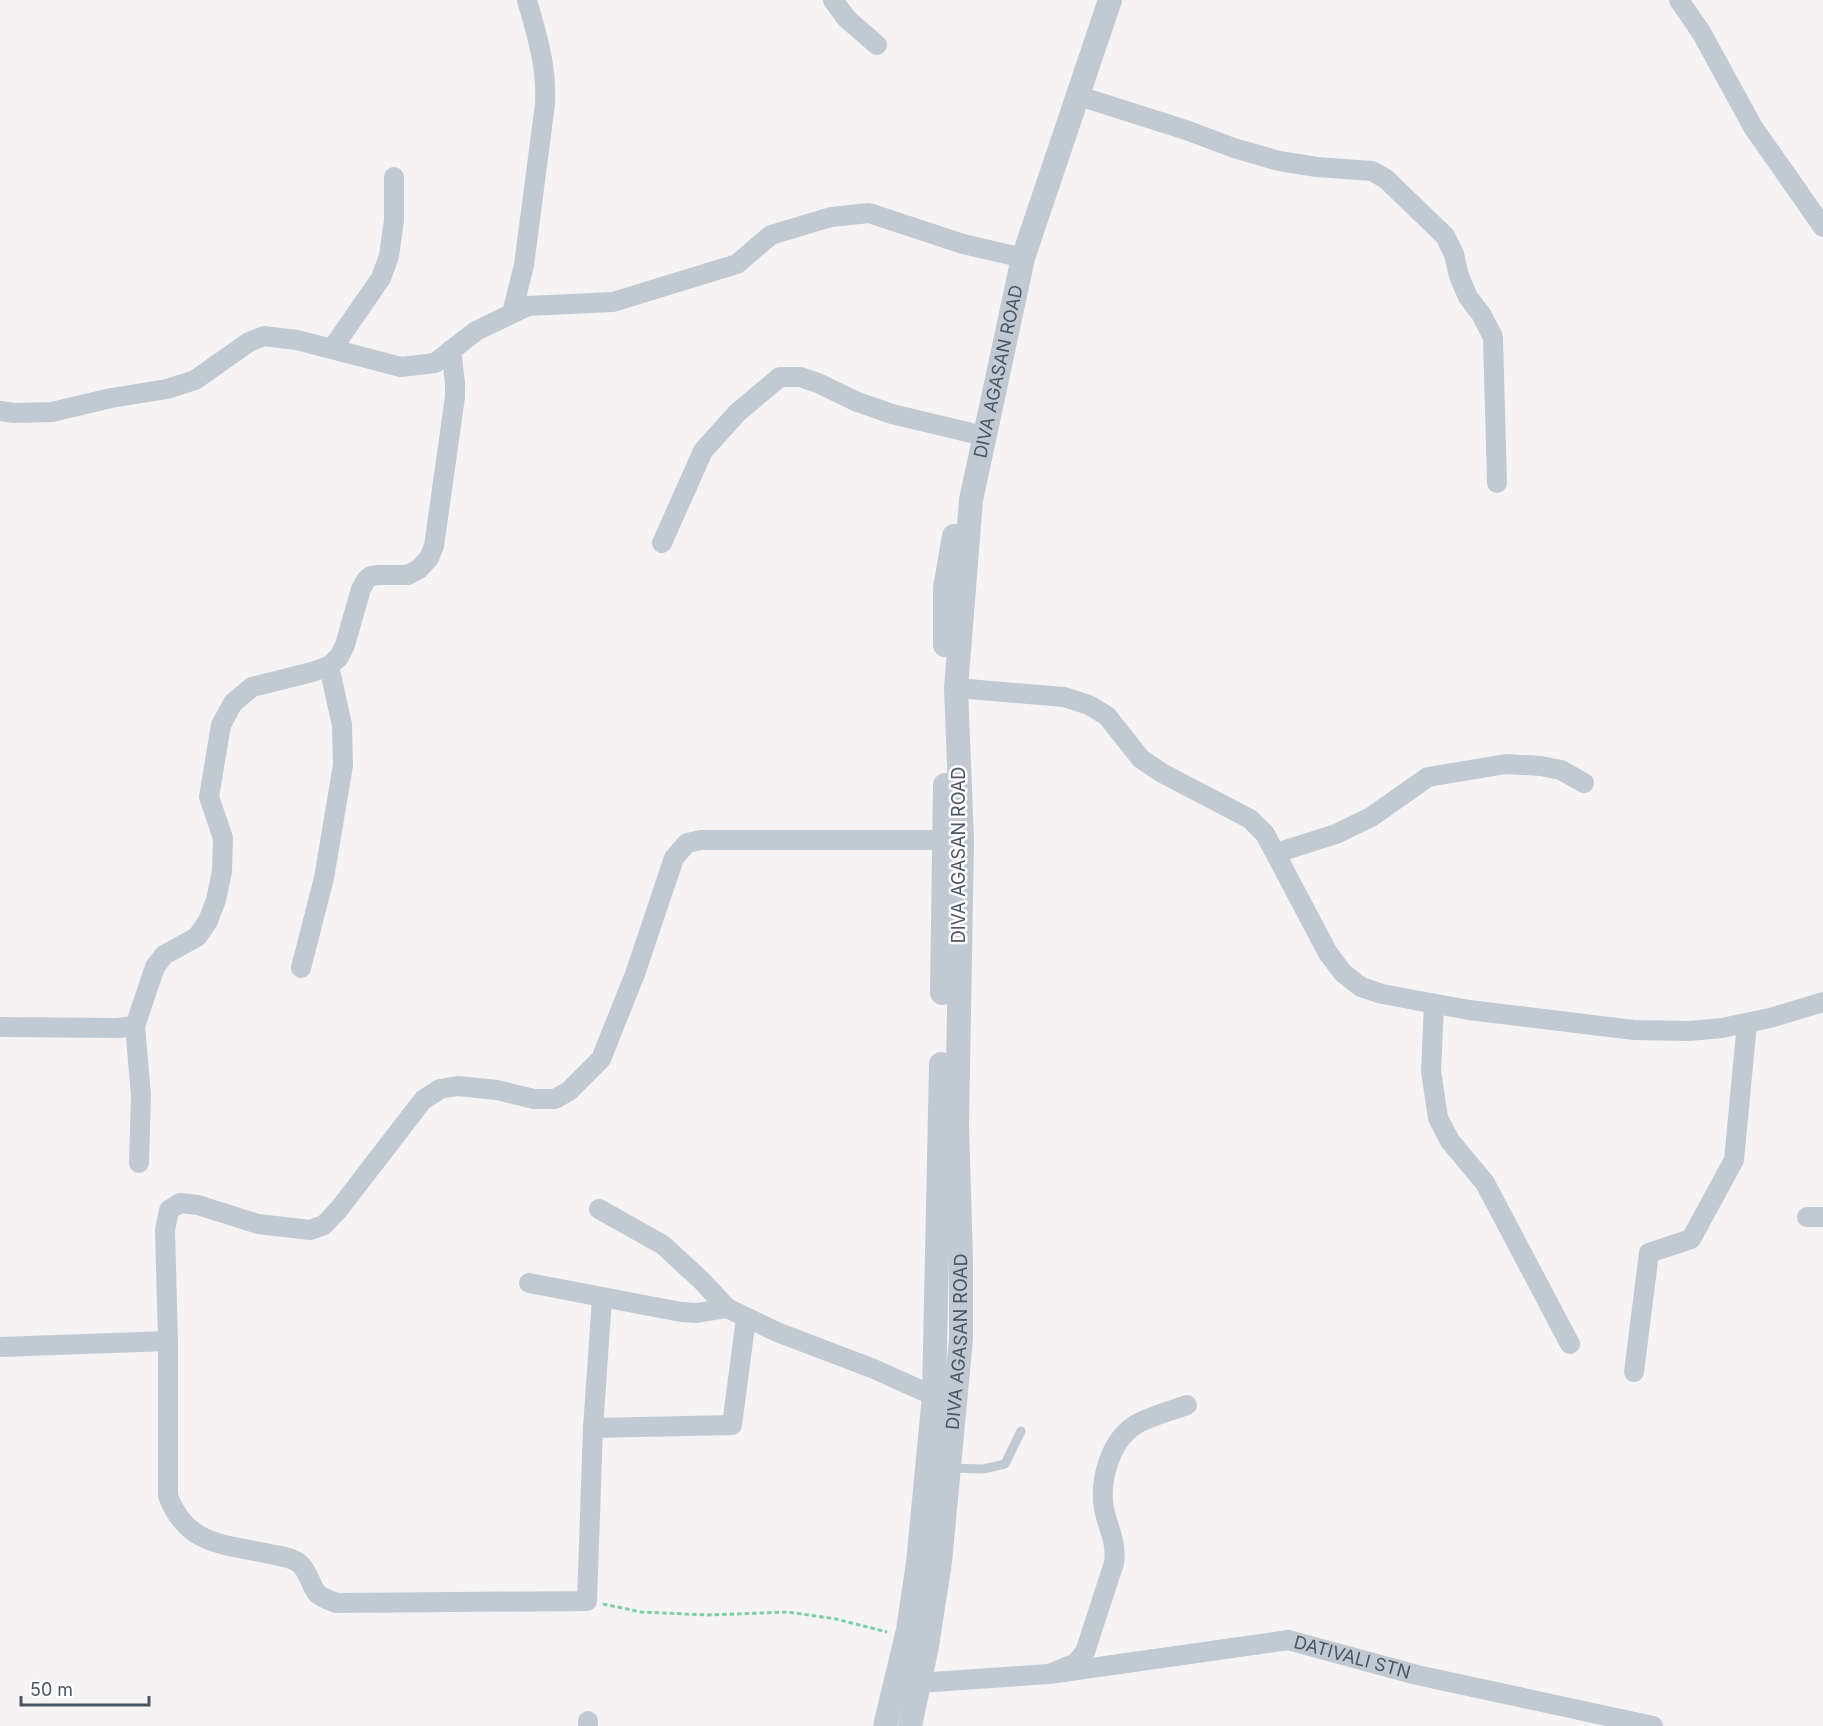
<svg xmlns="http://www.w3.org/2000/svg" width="1823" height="1726" font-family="Inter,sans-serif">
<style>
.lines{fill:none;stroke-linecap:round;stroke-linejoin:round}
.path{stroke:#7ad0a6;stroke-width:3;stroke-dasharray:4.5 3;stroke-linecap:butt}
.service{stroke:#c1cad2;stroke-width:9}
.minor{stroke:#c1cad2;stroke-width:20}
.tertiary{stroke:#c1cad2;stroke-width:24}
.labels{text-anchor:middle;stroke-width:5;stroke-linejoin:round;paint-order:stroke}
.street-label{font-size:18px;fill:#4a5661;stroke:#fff}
</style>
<rect width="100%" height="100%" fill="#f5f3f3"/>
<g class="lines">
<path class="path" d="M603 1604 641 1612 708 1615 788 1612 836 1619 887 1632"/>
<path class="service" d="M950 1468 983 1469 1005 1464 1021 1431"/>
<g class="minor">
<path d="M833 0 847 19 877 45"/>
<path d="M1679 0 1701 32 1753 127 1823 227"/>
<path d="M1079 96 1186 130 1234 148 1279 161 1317 167 1372 171 1386 179 1445 236 1454 254 1459 276 1468 297 1481 314 1493 337 1497 483"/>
<path d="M512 313 524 265 545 104C547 66 537 36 527 0"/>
<path d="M332 349 381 278 389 256 394 220V177"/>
<path d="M0 411 14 413 52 412 111 398 167 389 195 380 249 342 264 336 297 340 401 367 435 363 476 331 528 306 613 302 737 264 771 235 831 217 869 213 963 244 1023 258"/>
<path d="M662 543 703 451 737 413 780 377H800L818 383 855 401 892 414 984 436"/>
<path d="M956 688 1064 697 1089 705 1107 716 1141 759 1162 773 1250 819 1265 834 1328 953 1343 973 1361 987 1382 994 1469 1010 1634 1030 1689 1031 1722 1028 1770 1018 1823 1002"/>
<path d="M1276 853 1336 834 1371 817 1428 777 1506 764 1541 766 1561 770 1584 783"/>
<path d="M301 968 324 878 343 765 342 725 329 666"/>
<path d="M1434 1004 1431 1071 1438 1118 1450 1141 1485 1183 1570 1344"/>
<path d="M0 1027 117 1028 135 1026"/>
<path d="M139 1163 141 1095 135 1026 155 967 164 955 197 937 208 921 216 900 222 871 223 838 209 797 221 725 233 703 252 687 312 672 329 666 339 657 345 645 361 589 366 580 371 576 379 575H408L419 569 429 558 434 546 455 397V383L451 350"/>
<path d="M599 1209 663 1245 702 1281 727 1308 777 1332 874 1369 945 1401"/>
<path d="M1807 1217H1823"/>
<path d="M529 1283 681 1312 697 1313 727 1308"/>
<path d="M602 1298 593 1428 587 1601 336 1603C329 1600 321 1598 316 1592 310 1583 308 1571 300 1564 292 1557 279 1556 270 1554 224 1544 187 1546 168 1496V1341L165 1230 169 1210 180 1203 198 1205 258 1224 310 1230 324 1225 339 1209 423 1100 440 1089 458 1086 497 1090 534 1099H555L569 1091 601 1059 635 974 674 858 687 843 701 840H959"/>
<path d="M0 1347 168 1341"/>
<path d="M1634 1372 1649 1253 1691 1239 1734 1160 1747 1023"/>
<path d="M593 1428 732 1425 746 1318"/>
<path id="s1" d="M1049 1674 1288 1640 1417 1675 1653 1726"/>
<path d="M918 1683 1049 1674 1076 1663 1085 1652 1114 1563C1117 1541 1108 1529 1104 1509 1099 1481 1110 1441 1135 1425 1147 1417 1173 1410 1187 1405"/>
<path d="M588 1726V1721"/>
</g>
<g class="tertiary">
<path d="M945 645V588L954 536"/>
<path d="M942 993 945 785"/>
<path d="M885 1726 908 1630 918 1563 934 1396 941 1064"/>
<path id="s2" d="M910 1726 927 1646 940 1562 961 1339V1261L957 1125 962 840 956 688 971 500 1023 258 1110 0"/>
</g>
</g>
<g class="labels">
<g class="street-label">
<text dy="6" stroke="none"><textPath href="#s2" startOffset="1362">DIVA AGASAN ROAD</textPath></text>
<text transform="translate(959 855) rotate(-90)" y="6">DIVA AGASAN ROAD</text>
<text dy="6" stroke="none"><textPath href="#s2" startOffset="388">DIVA AGASAN ROAD</textPath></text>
<text dy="6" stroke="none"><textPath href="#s1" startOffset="308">DATIVALI STN</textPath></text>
</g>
</g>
<path d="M21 1696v9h128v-9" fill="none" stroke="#4a5661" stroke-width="3"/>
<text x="30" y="1696" font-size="18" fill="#4a5661" stroke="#ffffff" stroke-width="4.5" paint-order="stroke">50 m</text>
</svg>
